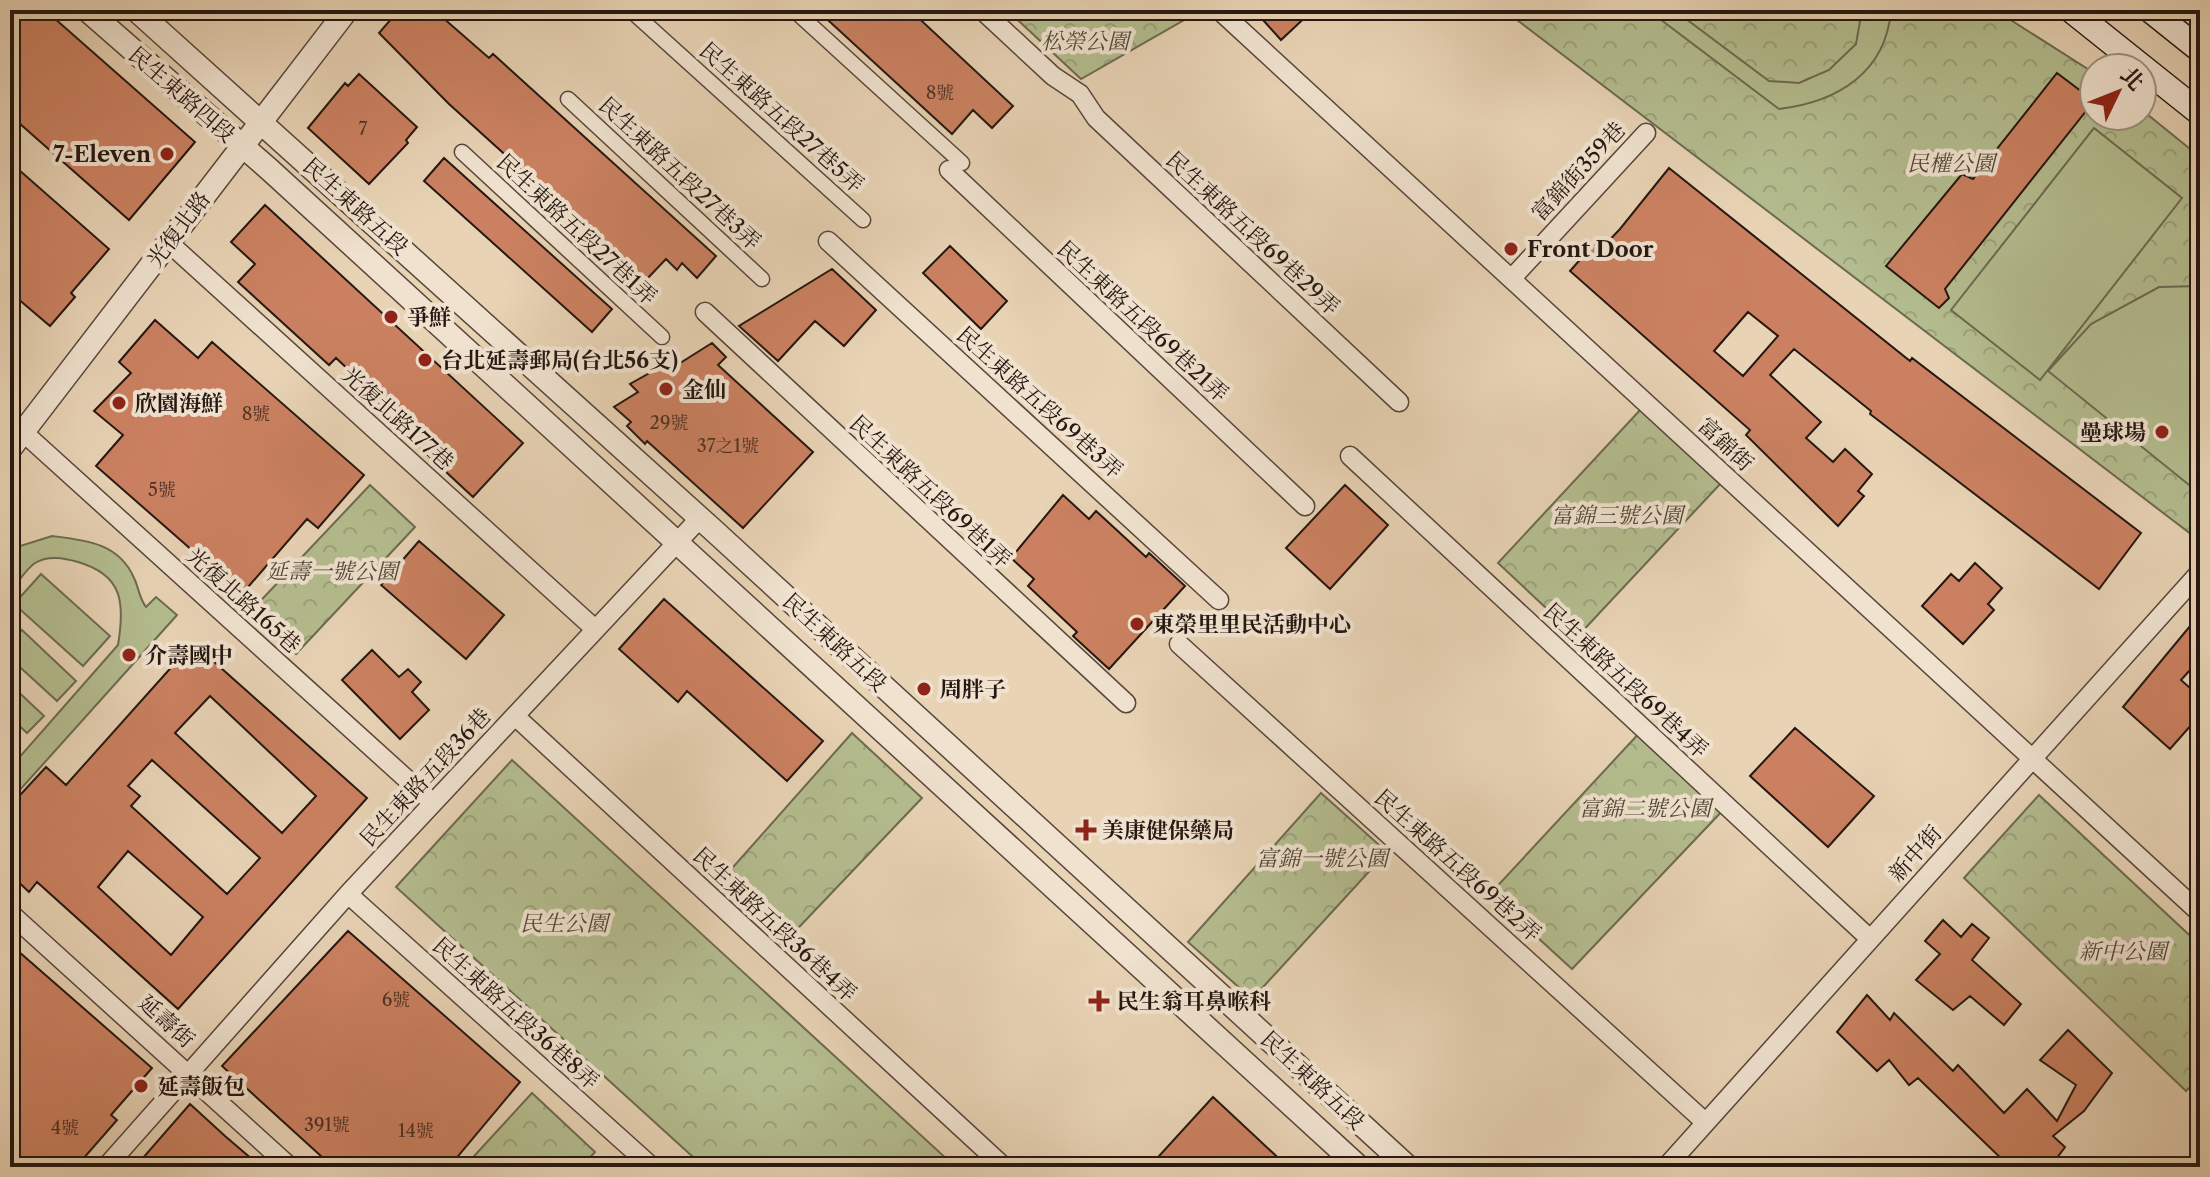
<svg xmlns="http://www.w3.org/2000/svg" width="2210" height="1177" font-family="'Libre Caslon Text','Noto Serif TC',serif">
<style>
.park{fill:url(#park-crowns);stroke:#6c6a50;stroke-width:2}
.garden{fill:#b4bd8f;stroke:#6c6a50;stroke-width:2}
.building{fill:#cb8161;stroke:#251711;stroke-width:2;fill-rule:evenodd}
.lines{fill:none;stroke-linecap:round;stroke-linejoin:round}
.pedestrian-casing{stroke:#56463a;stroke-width:17}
.minor-casing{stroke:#56463a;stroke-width:21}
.tertiary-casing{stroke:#56463a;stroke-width:25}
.secondary-casing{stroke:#251711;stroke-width:27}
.pedestrian{stroke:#f0e2cf;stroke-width:14}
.minor{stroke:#f0e2cf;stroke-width:18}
.tertiary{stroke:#f0e2cf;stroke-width:22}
.secondary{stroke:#f0e2cf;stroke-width:24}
.poi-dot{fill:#8f2418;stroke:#f0e2cf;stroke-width:3}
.labels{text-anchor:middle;stroke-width:8;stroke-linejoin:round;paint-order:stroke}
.number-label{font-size:18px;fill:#4e3225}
.park-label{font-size:22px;font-style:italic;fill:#504937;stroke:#f0e2cf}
.street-label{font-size:22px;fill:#251711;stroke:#f0e2cf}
.poi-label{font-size:22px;font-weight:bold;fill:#251711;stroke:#f0e2cf;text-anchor:start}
</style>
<defs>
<pattern id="park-crowns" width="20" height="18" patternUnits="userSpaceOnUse" patternTransform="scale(2)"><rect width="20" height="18" fill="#b4bd8f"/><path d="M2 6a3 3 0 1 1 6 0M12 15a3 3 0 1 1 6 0" fill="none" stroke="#9ba27a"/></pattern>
</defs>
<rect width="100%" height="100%" fill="#e8d3b5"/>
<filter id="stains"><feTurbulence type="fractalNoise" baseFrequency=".0025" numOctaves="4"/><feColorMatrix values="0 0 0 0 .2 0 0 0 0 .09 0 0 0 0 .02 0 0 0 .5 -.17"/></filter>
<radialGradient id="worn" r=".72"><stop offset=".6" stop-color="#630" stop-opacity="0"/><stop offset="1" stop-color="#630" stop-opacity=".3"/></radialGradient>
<path class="park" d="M1007 10H1184L1191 16 1081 79Z
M1504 10H1995L2094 73V116H2142V110L2200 157V541Z
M1642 408 1722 482 1577 637 1498 563Z
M370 485 415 527 296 654 251 611Z
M1643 729 1727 806 1572 969 1490 894Z
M852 733 922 798 782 945 718 884Z
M512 760 949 1161 944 1167H704L396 887Z
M1321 793 1387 852 1252 999 1188 942Z
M2039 795 2200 945V1077L2186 1091 1964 878Z
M532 1093 595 1152 581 1167H464Z"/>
<path class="garden" d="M1648 10H1674L1769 81 1799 83 1829 70 1856 44 1862 10H1891C1886 73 1837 102 1779 109Z
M2094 128 2182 198 2040 380 1951 310Z
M2200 286V492L2199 493 2048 371 2091 324 2159 287Z
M52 536C85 540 119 543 134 578 139 588 139 598 146 607L156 597 177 615 10 801V768L118 645C125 603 123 575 78 562 64 558 48 555 35 563 26 569 18 583 10 591V557L20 546Z
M41 574 110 636 83 666 14 604Z
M22 630 76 681 57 701 10 658V643Z
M10 684 44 716 27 733 10 717Z"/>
<path class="building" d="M10 10H45L195 142 129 220 10 115Z
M399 10H434L489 58 493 54 716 256 697 278 682 263 677 270 666 259 645 281 449 104 379 33Z
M817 10H910L1013 106 992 128 973 110 952 134Z
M1274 10H1313L1281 40 1263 20Z
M2057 73 2094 101 1945 289 1949 298 1939 308 1886 266 1962 174 1973 179Z
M359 74 417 127 406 140 408 143 369 184 308 128 345 83 348 86Z
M444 158 612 309 592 332 424 181Z
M10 162 109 249 71 293 75 297 50 326 10 292Z
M1669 168 1910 361 1912 358 2141 533 2099 589 1870 414 1871 411 1794 349 1770 375 1821 422 1806 438 1833 462 1845 449 1872 474 1858 491 1864 496 1838 526 1746 435 1750 430 1570 271 1594 244 1600 250 1620 229ZM1748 312 1778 336 1743 376 1714 351Z
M265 205 523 443 473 497 361 393 367 387 336 358 329 365 238 282 255 264 231 242Z
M950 246 1007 301 981 329 923 273Z
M832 269 876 310 844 346 815 321 778 361 739 326Z
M155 320 198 358 212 342 364 475 318 528 307 519 242 594 96 466 123 435 94 411 131 373 119 362Z
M712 343 726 357 718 365 813 452 743 528 647 441 645 444 627 426 631 422 614 407 638 392 630 384 664 365 669 370Z
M1345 485 1388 525 1330 589 1286 548Z
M1063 495 1089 519 1096 511 1146 557 1149 553 1185 586 1109 669 1073 636 1077 632 1028 586 1034 579 1011 558Z
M419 541 504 615 466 659 381 585Z
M1975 563 2002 588 1988 604 1994 610 1963 644 1922 606 1951 574 1959 581Z
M664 599 823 741 787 781 687 691 678 702 619 649Z
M2200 614V659L2181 680 2200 697V715L2170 749 2123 707Z
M193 643 367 798 178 1009 37 882 29 892 10 874V806L46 767 66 785ZM210 696 316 796 282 833 175 733ZM152 760 260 858 227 894 131 806 140 796 128 786ZM128 851 203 917 171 955 98 887Z
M372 650 399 677 408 669 421 682 412 692 429 710 400 739 342 680Z
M1795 728 1874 796 1828 847 1750 776Z
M1943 920 1961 937 1972 924 1989 938 1972 960 2021 1004 2004 1025 1970 996 1953 1010 1916 980 1940 954 1925 941Z
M348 931 520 1082 449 1167H333L222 1066Z
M10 944 152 1068 111 1115 117 1120 76 1167H10Z
M1867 995 1890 1020 1894 1013 1953 1071 1958 1065 2004 1113 2027 1089 2057 1121 2076 1085 2040 1060 2068 1030 2112 1073 2084 1111 2053 1136 2065 1147 2050 1167H2010L1918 1078 1909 1085 1889 1060 1877 1071 1837 1032Z
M1213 1097 1288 1167H1149Z
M190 1104 225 1136 261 1167H135Z"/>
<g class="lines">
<defs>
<path id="pedestrian" d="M794 10 962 163
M636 15 863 220
M568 99 762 279
M462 152 662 337"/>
<path id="minor" d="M982 10 1053 76 1080 94 1096 118 1399 402
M1219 10 2200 913
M949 170 1305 506
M828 241 1219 600
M168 242 595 629
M1513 277 1646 133
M705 312 1126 703
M23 432 433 803
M1350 456 1869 938
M1179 644 1705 1122
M515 716 1004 1167
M348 894 652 1167
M10 913 290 1167
M106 1167 348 894 700 518
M1666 1167 2200 572"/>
<path id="tertiary" d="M87 10 270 170 1359 1167
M136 10 712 529 1408 1167
M10 449 347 10"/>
<path id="secondary" d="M2071 10 2200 113
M2150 10 2200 50"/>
</defs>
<use href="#pedestrian" class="pedestrian-casing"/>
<use href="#minor" class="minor-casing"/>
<use href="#tertiary" class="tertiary-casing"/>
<use href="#secondary" class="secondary-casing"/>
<use href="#pedestrian" class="pedestrian"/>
<use href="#minor" class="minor"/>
<use href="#tertiary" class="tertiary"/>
<use href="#secondary" class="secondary"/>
</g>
<g class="poi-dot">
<circle cx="167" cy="154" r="8"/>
<circle cx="1511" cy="249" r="8"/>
<circle cx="391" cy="317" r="8"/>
<circle cx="425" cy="360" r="8"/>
<circle cx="666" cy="389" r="8"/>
<circle cx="119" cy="403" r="8"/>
<circle cx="2162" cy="432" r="8"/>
<circle cx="1137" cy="624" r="8"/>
<circle cx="129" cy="655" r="8"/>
<circle cx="924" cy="689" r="8"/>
<path d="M1082 818h8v8h8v8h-8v8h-8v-8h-8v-8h8z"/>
<path d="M1095 989h8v8h8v8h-8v8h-8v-8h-8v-8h8z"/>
<circle cx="141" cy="1086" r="8"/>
</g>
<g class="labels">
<g class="number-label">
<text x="940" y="99">8號</text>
<text x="363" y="135">7</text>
<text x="256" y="420">8號</text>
<text x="669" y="429">29號</text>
<text x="728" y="452">37之1號</text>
<text x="162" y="496">5號</text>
<text x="396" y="1006">6號</text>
<text x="327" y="1131">391號</text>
<text x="65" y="1134">4號</text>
<text x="416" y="1137">14號</text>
</g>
<g class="park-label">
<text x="1085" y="49">松榮公園</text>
<text x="1951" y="171">民權公園</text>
<text x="1617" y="523">富錦三號公園</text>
<text x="332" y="579">延壽一號公園</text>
<text x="1645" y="816">富錦二號公園</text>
<text x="1322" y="866">富錦一號公園</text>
<text x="564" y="931">民生公園</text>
<text x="2123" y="959">新中公園</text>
</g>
<g class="street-label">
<text transform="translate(182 94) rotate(41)" y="8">民生東路四段</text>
<text transform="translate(782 117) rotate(42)" y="8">民生東路五段27巷5弄</text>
<text transform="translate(1578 171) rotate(-47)" y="8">富錦街359巷</text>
<text transform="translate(680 173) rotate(43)" y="8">民生東路五段27巷3弄</text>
<text transform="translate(356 206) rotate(42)" y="8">民生東路五段</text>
<text transform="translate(178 229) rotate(-53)" y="8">光復北路</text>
<text transform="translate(577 229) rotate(43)" y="8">民生東路五段27巷1弄</text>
<text transform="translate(1253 233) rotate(43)" y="8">民生東路五段69巷29弄</text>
<text transform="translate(1143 321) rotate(43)" y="8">民生東路五段69巷21弄</text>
<text transform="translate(1040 402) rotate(42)" y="8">民生東路五段69巷3弄</text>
<text transform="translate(398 418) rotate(42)" y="8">光復北路177巷</text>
<text transform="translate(1726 444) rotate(43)" y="8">富錦街</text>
<text transform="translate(931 491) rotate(43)" y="8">民生東路五段69巷1弄</text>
<text transform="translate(244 600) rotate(42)" y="8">光復北路165巷</text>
<text transform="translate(835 642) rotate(43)" y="8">民生東路五段</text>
<text transform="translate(1626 680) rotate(43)" y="8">民生東路五段69巷4弄</text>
<text transform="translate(425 777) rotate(-47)" y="8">民生東路五段36巷</text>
<text transform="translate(1915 853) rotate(-48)" y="8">新中街</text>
<text transform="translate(1458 865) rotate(42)" y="8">民生東路五段69巷2弄</text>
<text transform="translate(775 924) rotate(43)" y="8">民生東路五段36巷4弄</text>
<text transform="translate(516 1013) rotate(42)" y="8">民生東路五段36巷8弄</text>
<text transform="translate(167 1021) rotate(42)" y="8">延壽街</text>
<text transform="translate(1313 1080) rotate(43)" y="8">民生東路五段</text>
</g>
<g class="poi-label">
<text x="151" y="162" text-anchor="end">7-Eleven</text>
<text x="1527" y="257">Front Door</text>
<text x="407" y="325">爭鮮</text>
<text x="441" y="368">台北延壽郵局(台北56支)</text>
<text x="682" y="397">金仙</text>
<text x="135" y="411">欣園海鮮</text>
<text x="2146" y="440" text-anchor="end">壘球場</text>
<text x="1153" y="632">東榮里里民活動中心</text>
<text x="145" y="663">介壽國中</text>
<text x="940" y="697">周胖子</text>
<text x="1102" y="838">美康健保藥局</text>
<text x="1117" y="1009">民生翁耳鼻喉科</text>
<text x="157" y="1094">延壽飯包</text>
</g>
</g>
<rect width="2210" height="1177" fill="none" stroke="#e8d3b5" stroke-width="40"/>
<rect x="12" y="12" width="2186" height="1153" fill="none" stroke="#251711" stroke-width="4"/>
<rect x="20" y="20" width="2170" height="1137" fill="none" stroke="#251711" stroke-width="2"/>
<g transform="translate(2118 92) rotate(47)"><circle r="38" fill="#f0e2cf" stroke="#9f9183" stroke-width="2"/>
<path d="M0-6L14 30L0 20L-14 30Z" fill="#8f2418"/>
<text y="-12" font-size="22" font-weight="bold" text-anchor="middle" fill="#251711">北</text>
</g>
<rect width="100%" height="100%" filter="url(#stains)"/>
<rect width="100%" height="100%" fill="url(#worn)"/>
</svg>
